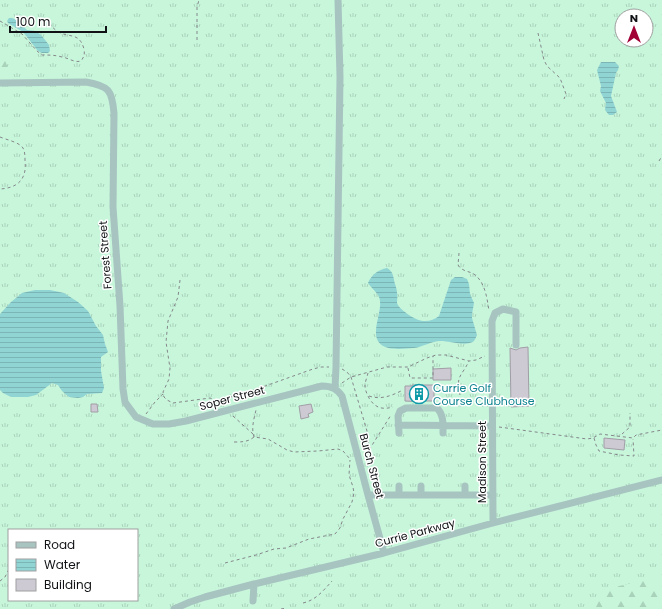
<svg xmlns="http://www.w3.org/2000/svg" width="662" height="609" font-family="Poppins,sans-serif">
<style>
.grass{fill:url(#grass-tufts);fill-rule:evenodd}
.forest{fill:url(#forest-firs)}
.water{fill:url(#water-rules)}
.building{fill:#cdcad4;stroke:#a19ea6}
.lines{fill:none;stroke-linecap:round;stroke-linejoin:round}
.path{stroke:#85878b;stroke-width:1;stroke-dasharray:3 3;stroke-linecap:butt}
.minor{stroke:#a7c4c1;stroke-width:7}
.labels{text-anchor:middle;stroke-width:3;stroke-linejoin:round;paint-order:stroke}
.street-label{font-size:11px;fill:#101215;stroke:#fff}
.culture-label{font-size:11px;fill:#0d838f;stroke:#fff;text-anchor:start}
</style>
<defs>
<pattern id="grass-tufts" width="24" height="20" patternUnits="userSpaceOnUse"><rect width="24" height="20" fill="#c7f6db"/><path d="M3 7l-1-3M5 7V3M7 7l1-3M15 17l-1-3M17 17v-4M19 17l1-3" fill="none" stroke="#aad2bb"/></pattern>
<pattern id="forest-firs" width="22" height="20" patternUnits="userSpaceOnUse"><rect width="22" height="20" fill="#c7f6db"/><path d="M5 1l3.5 6h-7zM16 11l3.5 6h-7z" fill="#aad2bb"/></pattern>
<pattern id="water-rules" width="6" height="5" patternUnits="userSpaceOnUse"><rect width="6" height="5" fill="#90d4d4"/><path d="M0 2.5h6" fill="none" stroke="#7bb5b5"/></pattern>
</defs>
<rect width="100%" height="100%" fill="#f9fbff"/>
<path class="grass" d="M0 0H662V609H0ZM622 16H646V40H622ZM9 530H137V600H9Z"/>
<path class="forest" d="M0 54 4 55 10 77H0Z
M662 577V609H595L605 589Z"/>
<path class="water" d="M9 18H12L17 20 27 30 36 31 42 36 49 45 50 51 48 53H42L38 51 23 32 8 23 7 21Z
M601 62H615L619 66 618 70 616 73 611 96 617 112 613 115H609L605 110 606 103 600 91 601 86 597 70Z
M387 268C394 272 393 277 395 284 396 287 397 290 397 293 398 296 397 299 397 303 398 306 402 310 405 312 416 321 428 325 439 316L451 280 455 277H462L467 279 469 284 470 294 474 303 472 314V318L477 335C477 336 474 341 474 341 467 347 449 341 441 341 431 341 423 347 414 348 399 349 375 353 376 331 376 325 378 319 379 313 380 308 381 302 379 297 377 292 371 288 368 283 372 274 378 270 387 268Z
M35 290H50L64 293 78 302 88 311 96 326 103 335 105 344 108 352 101 357V371L104 388 102 393 87 394 83 397 78 398 69 397 62 391 58 385 52 383 36 395 28 397H11L3 393 0 390V314L11 302 22 293Z"/>
<path class="building" d="M528 347 529 406 511 407 510 348 516 350 520 348Z
M451 368V380H433V369Z
M412 385H434V401H424V402L405 401V386H412Z
M91 404H97L98 412H91Z
M311 404 313 412 308 414 309 417 301 419 299 406Z
M604 438 625 440 624 450 604 448Z"/>
<g class="lines">
<path class="path" d="M0 21 22 34 37 51 42 55C49 55 55 55 62 57 69 58 74 63 81 61 84 57 85 54 84 49 79 31 69 39 57 31 52 28 50 23 47 19
M538 33 544 60 547 66 560 78 566 94 564 99
M197 40V7L199 0
M0 137C7 140 19 142 23 148 25 152 25 156 25 161 27 179 18 188 0 189
M659 161 662 156
M459 253 458 265C462 271 467 271 472 273 485 280 487 298 489 311
M180 280 178 297 168 321 166 342 170 368 169 379 163 392 164 397 167 400 173 403 210 398 225 403
M408 368 410 378H433V356
M342 369 347 372 351 377 367 431 369 450
M368 373C367 377 365 382 365 386 365 390 367 394 369 398 375 408 382 410 393 407
M342 383 351 377 387 367H408L427 358 436 355H446L469 361 476 360 485 356
M460 395C455 376 462 376 469 361
M369 396C380 400 391 396 401 391
M218 400 240 395 313 369 321 367H329
M146 414 155 402 163 394
M233 416 253 434
M499 427 587 439 593 438 600 434 633 438 636 435 662 430
M622 434 630 427V413
M254 437C251 428 254 419 256 410
M594 438 596 445 599 451 619 455 634 456 633 439
M234 442C242 442 248 442 254 437L268 439 287 450 294 452 318 451 338 449 343 451 350 459H351
M365 454 369 450 391 415
M225 563 256 555 274 549 286 548 309 539 335 534 340 528 343 519 352 502 354 493 353 487 349 475 350 460
M0 581 5 577 9 569
M303 603C316 600 323 591 332 581
M281 609 286 608"/>
<path class="minor" d="M0 83 86 82C109 86 112 90 114 113L113 207 120 306 123 389 125 402 136 417 153 424H169L186 421 322 386C332 386 337 389 342 396L368 495 384 553
M335 388 336 367 340 77 338 0
M398 425 492 426
M399 433 398 416 400 411 406 408H437C444 415 443 424 443 433
M399 486V495
M421 486V495
M368 495H493
M465 495V486
M493 523 492 321 495 313 503 309 516 312V345
M253 601 254 584
M174 609 190 602 205 597 254 584 384 553 493 523 662 480"/>
</g>
<defs>
<symbol id="building-ring" viewBox="-11 -11 22 22"><circle r="9.5" fill="#fff" stroke="#0f9aa8" stroke-width="1.5"/><path d="M-4-6H4V6H1V3H-1V6H-4ZM-2.5-4.3h1.7v1.8h-1.7ZM.8-4.3h1.7v1.8H.8ZM-2.5-1h1.7V.8h-1.7ZM.8-1h1.7V.8H.8Z" fill="#0f9aa8"/></symbol>
</defs>
<g fill-rule="evenodd">
<use href="#building-ring" x="408" y="383" width="22" height="22"/>
</g>
<g class="labels">
<g class="street-label">
<text transform="translate(105 255) rotate(-94)" y="4">Forest Street</text>
<text transform="translate(232 398) rotate(-15)" y="4">Soper Street</text>
<text transform="translate(482 462) rotate(-90)" y="4">Madison Street</text>
<text transform="translate(372 466) rotate(75)" y="4">Burch Street</text>
<text transform="translate(415 533) rotate(-15)" y="4">Currie Parkway</text>
</g>
<g class="culture-label">
<text x="433" y="392">Currie Golf<tspan x="433" dy="13">Course Clubhouse</tspan></text>
</g>
</g>
<rect x="8" y="529" width="130" height="72" fill="#ffffff" stroke="#9fa0a1"/>
<rect x="16" y="542" width="20" height="6" fill="#a7c4c1" stroke="#9fa0a1"/>
<text x="44" y="549" font-size="12" fill="#101215">Road</text>
<rect x="16" y="559" width="20" height="12" fill="url(#water-rules)" stroke="#9fa0a1"/>
<text x="44" y="569" font-size="12" fill="#101215">Water</text>
<rect x="16" y="579" width="20" height="12" fill="#cdcad4" stroke="#9fa0a1"/>
<text x="44" y="589" font-size="12" fill="#101215">Building</text>
<g transform="translate(634 28)"><circle r="19" fill="#ffffff" stroke="#9fa0a1"/>
<path d="M0-3L7 15L0 10L-7 15Z" fill="#a10135"/>
<text y="-6" font-size="11" font-weight="bold" text-anchor="middle" fill="#101215">N</text>
</g>
<path d="M10 26v6h96v-6" fill="none" stroke="#101215" stroke-width="2"/>
<text x="16" y="26" font-size="12" fill="#101215" stroke="#ffffff" stroke-width="3" paint-order="stroke">100 m</text>
</svg>
